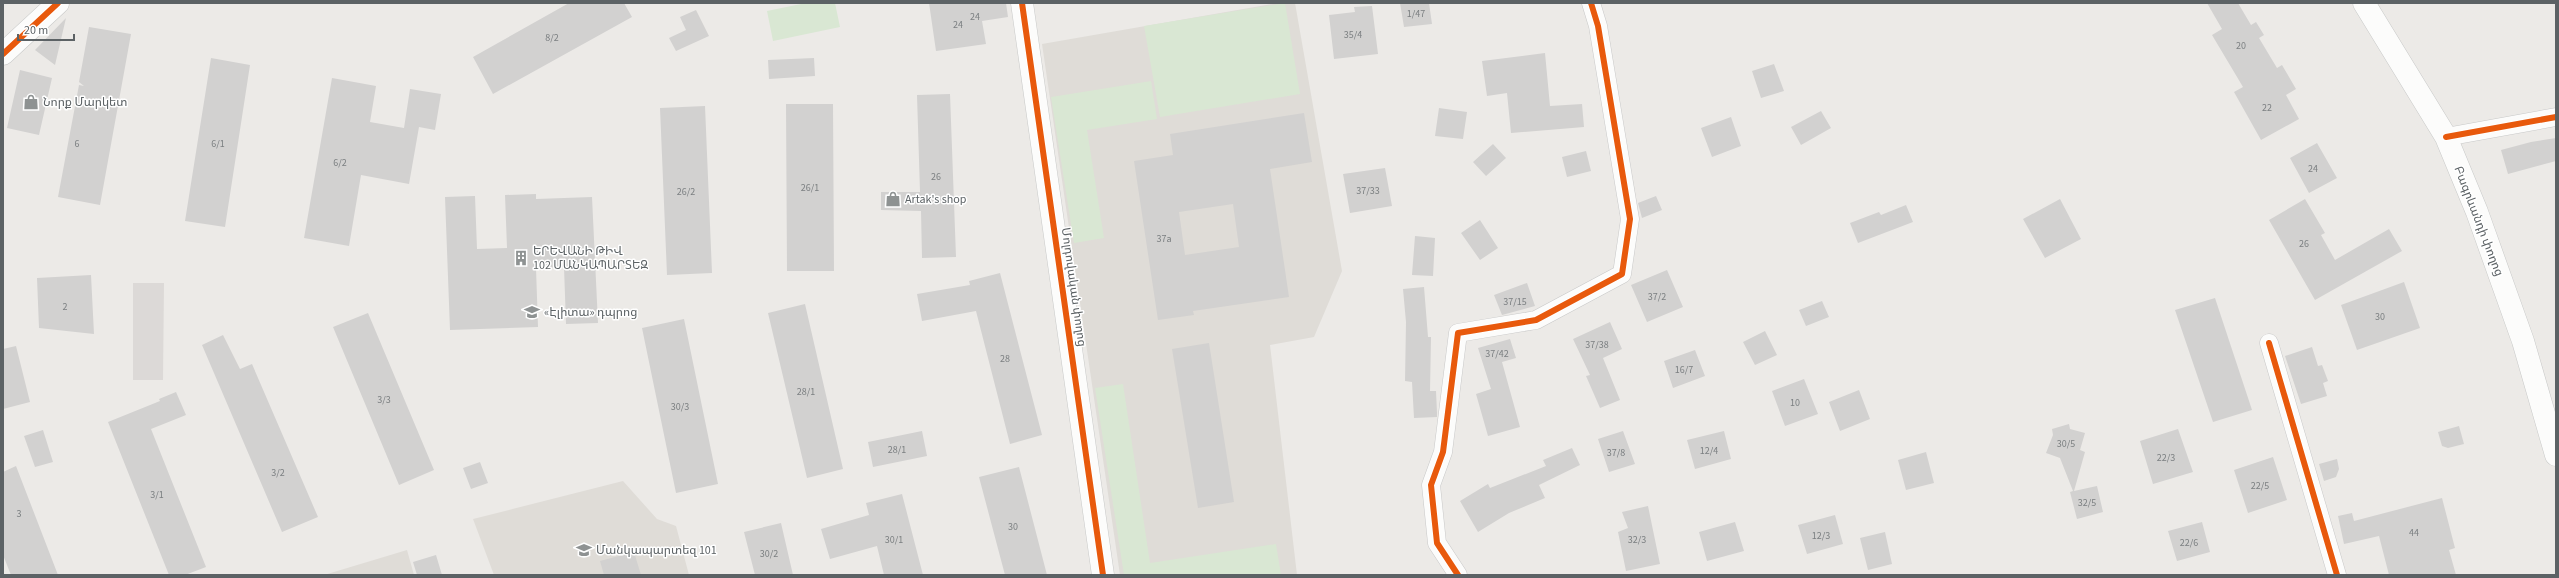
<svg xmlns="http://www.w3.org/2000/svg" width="2559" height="578" font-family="'Source Sans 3','Noto Sans Armenian',sans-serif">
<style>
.industrial{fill:#dcd9d7}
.education{fill:#dfdcd7}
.green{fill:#d9e7d3}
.building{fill:#d2d1d0;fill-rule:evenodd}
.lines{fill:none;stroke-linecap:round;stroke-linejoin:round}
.street-casing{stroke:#c8c8c8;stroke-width:19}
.secondary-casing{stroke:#c8c9c8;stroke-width:23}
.street{stroke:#fcfcfb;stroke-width:18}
.secondary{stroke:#fcfcfb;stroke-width:22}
.cycleway-casing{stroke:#fff;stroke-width:8}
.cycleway{stroke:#e8590c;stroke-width:6}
.labels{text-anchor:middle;stroke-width:3;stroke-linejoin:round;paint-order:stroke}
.number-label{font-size:10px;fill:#7b7f81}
.poi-label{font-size:12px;fill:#5c6265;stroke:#fff;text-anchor:start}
.street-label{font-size:12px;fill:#5c6265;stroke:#fff}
</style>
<rect width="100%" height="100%" fill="#eceae7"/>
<path class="industrial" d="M133 283H164L163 380H133Z"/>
<path class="education" d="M1278 3H1295L1342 271 1314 337 1270 345 1297 575H1120L1042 44Z
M623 481 657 519 676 526 689 575H494L473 519Z
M407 550 414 575H324Z"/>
<path class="green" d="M806 3H835L840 27 773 41 767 11Z
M1285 3 1300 94 1160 117 1144 26Z
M1151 81 1157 119 1087 130 1104 238 1074 243 1051 97Z
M1123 384 1150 563 1276 544 1281 575H1124L1095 388Z"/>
<path class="building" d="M569 3H624L632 17 493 94 473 57Z
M929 3H1006L1008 17 982 21 986 44 936 51Z
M1400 3H1429L1432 24 1404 27Z
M2207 3H2238L2251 25 2256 22 2264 35 2259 38 2277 68 2282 65 2296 89 2286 95 2299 119 2261 140 2234 92 2243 87 2212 35 2222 29Z
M1372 6 1378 54 1334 59 1329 15 1355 12 1354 7Z
M696 10 709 36 676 51 669 38 686 30 680 17Z
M66 18 55 65 35 50Z
M89 27 131 34 100 205 58 197 79 85 84 86 79 82Z
M1545 53 1550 106 1582 104 1584 127 1511 133 1507 93 1487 96 1482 61Z
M211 58 250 65 225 227 185 221Z
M814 58 815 76 769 79 768 60Z
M1774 64 1784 91 1761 98 1752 71Z
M20 70 52 78 39 135 7 128Z
M332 78 376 86 370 122 404 128 410 89 441 94 435 130 419 127 409 184 361 175 349 246 304 238Z
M950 94 956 257 922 258 921 211 881 210V192H920L917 95Z
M786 104H833L834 271H787Z
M705 106 712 273 667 275 660 108Z
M1439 108 1467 112 1463 139 1435 136Z
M1821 111 1831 128 1801 145 1791 127Z
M1304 113 1312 162 1270 169 1289 297 1193 311 1194 315 1158 320 1134 161 1173 155 1170 134ZM1233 204 1239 247 1185 255 1179 212Z
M1731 117 1741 146 1712 157 1701 128Z
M2556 138V161L2508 174 2501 150 2531 142Z
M2317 143 2337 178 2309 193 2290 158Z
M1493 144 1506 158 1486 176 1473 162Z
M1586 151 1591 171 1567 177 1562 157Z
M1385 168 1392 206 1350 213 1343 174Z
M536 194V199L592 197 598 323 566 324 564 267 536 268 538 327 450 330 445 197 475 196 477 249 507 248 505 195Z
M1656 196 1662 210 1642 218 1638 203Z
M2060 199 2081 239 2045 258 2023 219Z
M2305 199 2325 233 2321 235 2335 260 2389 229 2402 251 2315 300 2269 220Z
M1906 205 1913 222 1858 243 1850 223 1879 212 1881 215Z
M1480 220 1498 248 1480 260 1461 233Z
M1415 236 1435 238 1433 276 1412 275Z
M1667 270 1683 307 1647 322 1631 285Z
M1000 273 1042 435 1010 444 976 311 922 321 917 294 970 285 969 281Z
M91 275 94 334 39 328 37 278Z
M2404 282 2420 328 2357 350 2341 305Z
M1527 283 1535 306 1502 315 1494 295Z
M1424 287 1428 337H1431L1430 391H1436L1437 413V417L1414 418 1412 382 1405 381 1406 322 1403 289Z
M2215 298 2252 410 2213 422 2175 310Z
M1822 301 1829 317 1806 326 1799 310Z
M805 304 843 469 807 478 768 313Z
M368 313 434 470 399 485 333 327Z
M684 319 718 484 676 493 642 328Z
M1610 322 1622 349 1603 358 1620 400 1600 408 1586 376 1590 375 1573 339Z
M1765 331 1777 355 1755 365 1743 342Z
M223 335 240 369 252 364 318 517 282 532 202 345Z
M1510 339 1516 358 1502 362 1520 427 1488 436 1476 394 1491 389 1478 348Z
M1209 343 1234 502 1198 508 1172 349Z
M16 346 30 402 3 409V349Z
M2312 347 2318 366 2322 365 2328 381 2323 383 2327 396 2301 404 2285 356Z
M1695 350 1705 376 1673 388 1664 361Z
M1804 379 1818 414 1785 426 1772 391Z
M1859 390 1870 419 1840 431 1829 402Z
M176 392 186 415 151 429 206 567 185 575H169L108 422 160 401 159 399Z
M2069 424 2070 429 2085 433 2080 450 2085 452 2074 491 2097 486 2103 512 2077 519 2070 492 2073 491 2060 458 2046 453 2053 435 2052 429Z
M2459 426 2464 444 2448 448 2442 446 2438 432Z
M2178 429 2193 472 2153 484 2140 441Z
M43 430 53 462 35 467 24 436Z
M922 431 927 456 873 467 868 442Z
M1623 431 1635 464 1609 472 1598 439Z
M1724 431 1731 459 1695 469 1687 440Z
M1572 448 1580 465 1539 485 1545 498 1509 513 1478 532 1460 501 1488 484 1490 488 1546 466 1543 460Z
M1926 452 1934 483 1906 490 1898 460Z
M2273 457 2287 500 2248 513 2234 470Z
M2337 459 2339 469 2336 477 2324 481 2319 464Z
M480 462 488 483 471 489 463 468Z
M16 466 58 575H11L3 555V472Z
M1019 467 1047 575H1005L979 477Z
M902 494 923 575H884L877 546 830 559 821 529 869 515 866 503Z
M2442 498 2455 548 2449 550 2456 575H2389L2379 536 2344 544 2338 516 2352 513 2354 521Z
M1648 506 1660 564 1626 571 1618 532 1628 528 1622 512Z
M1835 515 1843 544 1807 554 1798 525Z
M1735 522 1744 551 1707 561 1699 532Z
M2202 522 2210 552 2177 561 2168 531Z
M781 523 793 575H755L744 532Z
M1885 532 1892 564 1868 570 1860 538Z
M634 552 641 575H604L600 561Z
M436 555 442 575H417L413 562Z"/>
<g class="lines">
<defs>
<path id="street" d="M2446 137 2556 117
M2269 343 2337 575
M1458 575 1437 543 1431 485 1443 452 1458 333 1536 320 1622 274 1630 219 1598 26 1591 3"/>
<path id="secondary" d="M1022 3 1103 575
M2364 3 2446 137 2477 212 2523 341 2556 455
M3 54 58 3"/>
</defs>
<use href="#street" class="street-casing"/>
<use href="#secondary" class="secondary-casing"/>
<use href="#street" class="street"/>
<use href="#secondary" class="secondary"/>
<defs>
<path id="cycleway" d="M1022 3 1103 575
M3 54 58 3
M2446 137 2556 117
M2269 343 2337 575
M1458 575 1437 543 1431 485 1443 452 1458 333 1536 320 1622 274 1630 219 1598 26 1591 3"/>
</defs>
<use href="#cycleway" class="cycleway-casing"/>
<use href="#cycleway" class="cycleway"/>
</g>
<defs>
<symbol id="shop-bare" viewBox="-9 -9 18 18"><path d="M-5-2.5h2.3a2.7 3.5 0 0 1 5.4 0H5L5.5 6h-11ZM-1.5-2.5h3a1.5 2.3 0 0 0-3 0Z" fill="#8e9292" stroke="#fff" stroke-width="2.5" paint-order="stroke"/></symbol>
<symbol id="building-bare" viewBox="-9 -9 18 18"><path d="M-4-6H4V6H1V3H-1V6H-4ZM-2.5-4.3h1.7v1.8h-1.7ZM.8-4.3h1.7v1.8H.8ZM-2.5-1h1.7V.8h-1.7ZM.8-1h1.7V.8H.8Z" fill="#8e9292" stroke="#fff" stroke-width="2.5" paint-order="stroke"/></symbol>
<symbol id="school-bare" viewBox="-9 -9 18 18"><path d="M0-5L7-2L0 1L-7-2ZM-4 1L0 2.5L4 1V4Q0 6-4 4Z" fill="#8e9292" stroke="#fff" stroke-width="2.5" paint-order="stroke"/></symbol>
</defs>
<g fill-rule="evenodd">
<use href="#shop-bare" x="20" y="91" width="22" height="22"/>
<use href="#shop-bare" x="882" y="188" width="22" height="22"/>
<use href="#building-bare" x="510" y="247" width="22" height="22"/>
<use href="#school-bare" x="521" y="301" width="22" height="22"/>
<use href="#school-bare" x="573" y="539" width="22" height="22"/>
</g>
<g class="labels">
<g class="number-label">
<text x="1416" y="17">1/47</text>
<text x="975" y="20">24</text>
<text x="958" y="28">24</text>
<text x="1353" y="38">35/4</text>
<text x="552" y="41">8/2</text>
<text x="2241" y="49">20</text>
<text x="2267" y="111">22</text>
<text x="77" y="147">6</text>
<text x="218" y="147">6/1</text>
<text x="340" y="166">6/2</text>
<text x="2313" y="172">24</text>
<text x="936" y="180">26</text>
<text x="810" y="191">26/1</text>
<text x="1368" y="194">37/33</text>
<text x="686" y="195">26/2</text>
<text x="1164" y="242">37a</text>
<text x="2304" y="247">26</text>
<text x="1657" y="300">37/2</text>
<text x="1515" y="305">37/15</text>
<text x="65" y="310">2</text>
<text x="2380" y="320">30</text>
<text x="1597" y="348">37/38</text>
<text x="1497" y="357">37/42</text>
<text x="1005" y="362">28</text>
<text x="1684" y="373">16/7</text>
<text x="806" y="395">28/1</text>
<text x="384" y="403">3/3</text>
<text x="1795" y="406">10</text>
<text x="680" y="410">30/3</text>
<text x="2066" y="447">30/5</text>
<text x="897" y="453">28/1</text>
<text x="1709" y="454">12/4</text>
<text x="1616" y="456">37/8</text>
<text x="2166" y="461">22/3</text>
<text x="278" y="476">3/2</text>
<text x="2260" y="489">22/5</text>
<text x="157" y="498">3/1</text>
<text x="2087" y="506">32/5</text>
<text x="19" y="517">3</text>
<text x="1013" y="530">30</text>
<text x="2414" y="536">44</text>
<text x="1821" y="539">12/3</text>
<text x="894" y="543">30/1</text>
<text x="1637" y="543">32/3</text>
<text x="2189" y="546">22/6</text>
<text x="769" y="557">30/2</text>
</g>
<g class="poi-label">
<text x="43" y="106">Նորք Մարկետ</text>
<text x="905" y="203">Artak's shop</text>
<text x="533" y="255">ԵՐԵՎԱՆԻ ԹԻՎ<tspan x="533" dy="14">102 ՄԱՆԿԱՊԱՐՏԵԶ</tspan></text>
<text x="544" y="316">«Էլիտա» դպրոց</text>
<text x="596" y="554">Մանկապարտեզ 101</text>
</g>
<g class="street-label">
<text transform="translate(2479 221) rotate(69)" y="4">Բագրևանդի փողոց</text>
<text transform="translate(1074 287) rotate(82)" y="4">Մոլդովական փողոց</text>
</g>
</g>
<rect width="2559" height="578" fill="none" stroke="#5c6265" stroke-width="8"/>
<path d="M18 34v6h56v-6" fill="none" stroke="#5c6265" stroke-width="2"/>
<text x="24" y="34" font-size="12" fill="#5c6265" stroke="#ffffff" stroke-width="3" paint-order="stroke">20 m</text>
</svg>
